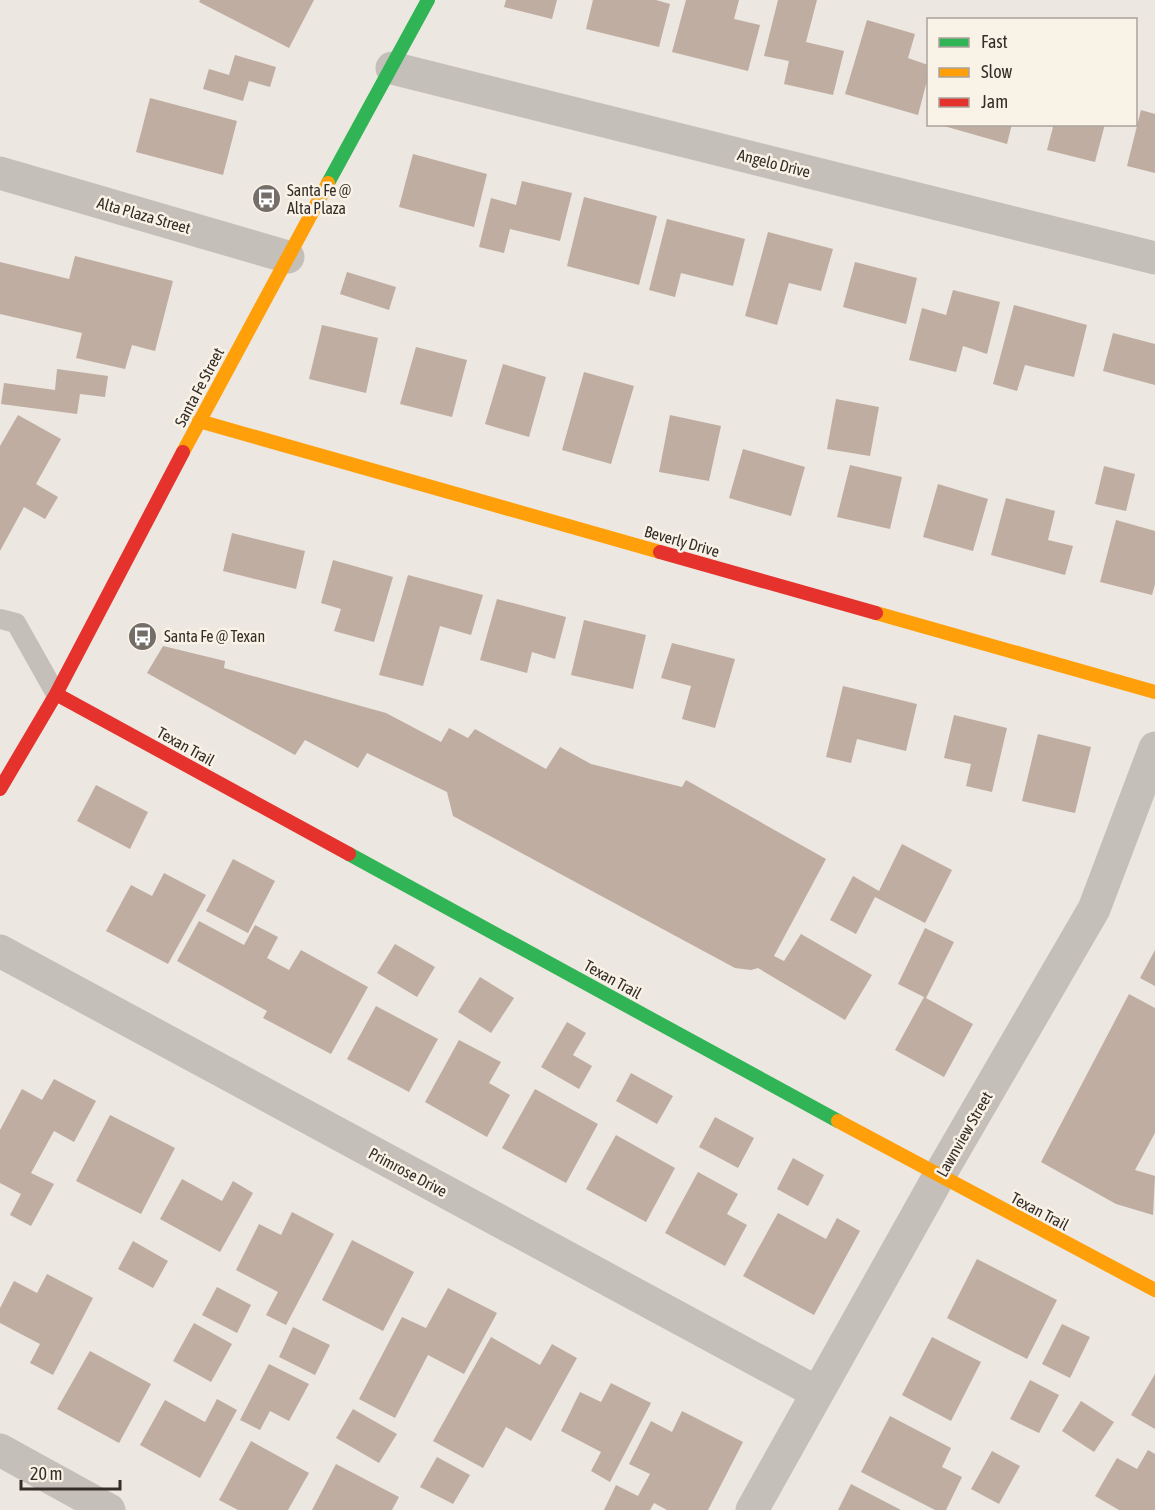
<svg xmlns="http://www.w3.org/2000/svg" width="1155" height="1510" font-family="'Asap Condensed',sans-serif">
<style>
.building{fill:#bfada2}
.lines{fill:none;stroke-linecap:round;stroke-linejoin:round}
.lane{stroke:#c5bfb9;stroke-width:20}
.street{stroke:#c5bfb9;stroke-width:33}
.fast{stroke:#30b455;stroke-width:14}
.slow{stroke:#ff9f0a;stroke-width:14}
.jam{stroke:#e5322d;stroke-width:14}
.labels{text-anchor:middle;stroke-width:5;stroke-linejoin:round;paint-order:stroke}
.street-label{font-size:16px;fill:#352d28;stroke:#f9f2e7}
.poi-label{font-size:16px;fill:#352d28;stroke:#f9f2e7;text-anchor:start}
</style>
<rect width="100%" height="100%" fill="#ece7e0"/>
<path class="building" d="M200 0H314L289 48 199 2Z
M506 0H557L552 19 504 7Z
M593 0H656L670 4 659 47 586 29Z
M686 0H739L734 19 760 25 748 71 672 52Z
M778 0H817L806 42 844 51 833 95 784 84 789 61 764 56Z
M867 20 915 34 908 58 928 65V77L918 115 845 94Z
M235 55 276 67 270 87 249 81 243 101 203 89 209 69 229 75Z
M150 98 237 121 223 175 136 152Z
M1141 110 1155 114V173L1127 166Z
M937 124H1012L1007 144Z
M1047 124H1105L1095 162 1047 150 1053 127Z
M413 154 487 174 474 227 399 207Z
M522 181 572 193 560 241 510 229 504 253 479 247 491 198 516 205Z
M584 197 657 216 639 285 567 266Z
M667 219 745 239 733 286 681 273 675 297 649 290Z
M768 232 833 249 821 291 789 283 777 325 745 316Z
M75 256 173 281 155 351 132 345 125 369 76 358 82 333 0 314V262L69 279Z
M855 262 917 278 906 324 843 307Z
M347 272 396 287 389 310 340 294Z
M953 290 1000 302 987 354 963 346 956 372 909 360 922 308 946 315Z
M1014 305 1087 325 1074 377 1025 365 1017 391 993 384Z
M322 325 378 338 366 393 309 379Z
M1113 333 1155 344V385L1103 371Z
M416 347 467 360 452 417 400 404Z
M503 364 546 377 529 437 485 424Z
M57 369 108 376 105 397 80 394 77 414 1 404 4 383 55 390Z
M584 372 634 386 611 464 562 450Z
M836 399 879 407 870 456 827 449Z
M18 415 61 439 36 484 58 497 45 519 24 507 0 551V446Z
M670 415 721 426 709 481 659 472Z
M743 449 805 467 791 516 729 498Z
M850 465 902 477 890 529 837 517Z
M1104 466 1135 474 1126 511 1095 504Z
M938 484 988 499 973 551 923 537Z
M1006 498 1055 511 1048 540 1073 546 1065 575 991 555Z
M1116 520 1155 531V584L1152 595 1100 582Z
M232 533 305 551 296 589 223 571Z
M333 560 393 577 374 642 334 631 341 609 321 603Z
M408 575 483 595 471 635 440 626 423 686 379 675Z
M497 599 566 617 555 659 532 652 527 673 480 660Z
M584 620 646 635 633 689 571 675Z
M672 643 735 659 715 728 682 719 691 686 661 678Z
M163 646 225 661 224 668 386 713 441 742 449 728 468 738 475 729 546 769 560 747 591 764 682 787 686 780 826 859 774 956 784 961 801 934 872 975 845 1020 758 968 751 970 735 968 453 816 447 792 367 753 358 768 305 740 295 755 147 673Z
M843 686 917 704 906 751 857 739 851 763 826 757Z
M954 715 1007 728 992 792 966 786 971 764 944 758Z
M1038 734 1091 747 1075 813 1022 801Z
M96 785 148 812 130 849 77 821Z
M902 844 952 870 925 923 875 897 856 934 830 920 853 876 879 891Z
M233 859 275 881 248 933 206 911Z
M164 873 206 895 168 964 106 931 131 885 152 896Z
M199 921 244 945 255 925 278 937 267 958 289 970 301 950 368 987 331 1054 263 1018 267 1011 177 961Z
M925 928 954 942 926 998 973 1024 944 1077 895 1050 924 997 898 984Z
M395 944 435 967 417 997 377 973Z
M1155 950V986L1140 978Z
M480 977 514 998 491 1033 458 1012Z
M1129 994 1155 1008V1133L1135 1170 1155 1176 1153 1215 1116 1204 1041 1162Z
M376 1006 438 1039 409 1092 347 1059Z
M567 1022 586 1033 573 1055 592 1066 579 1089 541 1067Z
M459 1040 501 1062 489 1083 510 1095 487 1137 425 1102Z
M631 1073 673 1096 657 1124 616 1101Z
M54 1079 96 1101 74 1142 54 1131 31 1173 54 1184 31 1226 10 1215 21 1194 0 1183V1130L22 1089 42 1100Z
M535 1089 598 1124 566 1183 502 1148Z
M110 1115 175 1148 141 1214 76 1181Z
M715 1117 754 1138 738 1168 699 1147Z
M616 1135 675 1168 646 1222 586 1189Z
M793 1158 824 1175 808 1206 777 1189Z
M698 1172 738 1194 727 1214 747 1225 725 1266 665 1233Z
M182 1179 222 1201 233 1181 253 1193 220 1252 160 1219Z
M292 1212 334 1234 286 1325 266 1315 278 1292 236 1270 259 1224 281 1235Z
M778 1213 826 1239 837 1218 860 1231 814 1315 743 1276Z
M352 1240 414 1272 383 1331 322 1300Z
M133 1241 168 1261 153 1288 118 1269Z
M977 1259 1057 1300 1027 1359 947 1318Z
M47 1274 93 1298 53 1375 30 1363 40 1344 0 1323V1308L14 1281 37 1293Z
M217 1287 251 1305 237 1333 202 1315Z
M448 1288 497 1313 464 1374 428 1355 395 1418 359 1399 402 1317 426 1328Z
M194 1323 232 1344 211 1382 173 1361Z
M1062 1324 1090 1337 1070 1378 1042 1364Z
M293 1327 330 1345 315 1375 279 1357Z
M491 1337 540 1365 552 1344 577 1358 531 1441 506 1427 483 1468 433 1441Z
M932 1337 981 1362 951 1421 902 1395Z
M90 1351 151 1384 119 1443 57 1409Z
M269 1364 309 1384 289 1421 270 1411 260 1430 240 1420Z
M1155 1374V1429L1131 1415Z
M1030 1380 1059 1395 1039 1433 1010 1419Z
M611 1383 651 1403 610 1482 591 1471 601 1452 561 1431 580 1392 601 1402Z
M217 1399 237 1410 200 1478 140 1445 165 1400 205 1422Z
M1081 1401 1114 1422 1094 1452 1062 1431Z
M353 1409 397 1434 379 1463 336 1438Z
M682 1411 743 1442 708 1510H667L654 1503 650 1510H604L616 1485 638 1496 650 1474 629 1464 651 1421 672 1432Z
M890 1416 951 1448 942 1467 962 1477 946 1510H935L861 1472Z
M251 1441 309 1473 288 1510H238L219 1500Z
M1148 1450 1155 1454V1510H1119L1095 1496 1117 1458 1137 1469Z
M992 1451 1020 1466 999 1504 971 1489Z
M437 1457 470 1475 453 1504 420 1487Z
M336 1464 399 1497 392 1510H312Z
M851 1484 901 1510H838Z"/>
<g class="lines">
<path class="lane" d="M0 619 16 623 56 694"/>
<path class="street" d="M392 68 1155 258
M0 173 288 257
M0 951 816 1392
M0 1450 109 1510
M752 1510 939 1176 1094 909 1155 748"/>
<path class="fast" d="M328 183 428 0
M349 854 838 1121"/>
<path class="slow" d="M199 421 660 552
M183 452 328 183
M876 613 1155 692
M838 1121 1155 1290"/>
<path class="jam" d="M660 552 876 613
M56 694 349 854
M0 789 56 694 183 452"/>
</g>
<defs>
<symbol id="bus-disc" viewBox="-11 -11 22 22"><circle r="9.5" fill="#756e68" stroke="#f9f2e7"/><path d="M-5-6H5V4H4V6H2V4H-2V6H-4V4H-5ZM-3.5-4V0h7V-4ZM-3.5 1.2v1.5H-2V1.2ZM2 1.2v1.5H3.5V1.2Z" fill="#fff"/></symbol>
</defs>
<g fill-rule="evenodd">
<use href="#bus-disc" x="250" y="182" width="33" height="33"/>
<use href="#bus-disc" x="126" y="620" width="33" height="33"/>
</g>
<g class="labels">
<g class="street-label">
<text transform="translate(774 163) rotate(14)" y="6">Angelo Drive</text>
<text transform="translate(144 215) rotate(16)" y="6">Alta Plaza Street</text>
<text transform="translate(199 387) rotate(-62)" y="6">Santa Fe Street</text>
<text transform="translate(682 541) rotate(16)" y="6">Beverly Drive</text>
<text transform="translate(186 746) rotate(29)" y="6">Texan Trail</text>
<text transform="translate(613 979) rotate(29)" y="6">Texan Trail</text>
<text transform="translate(964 1134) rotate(-60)" y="6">Lawnview Street</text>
<text transform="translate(408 1172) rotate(28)" y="6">Primrose Drive</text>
<text transform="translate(1040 1211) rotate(28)" y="6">Texan Trail</text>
</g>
<g class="poi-label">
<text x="287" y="196">Santa Fe @<tspan x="287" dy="18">Alta Plaza</tspan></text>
<text x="164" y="642">Santa Fe @ Texan</text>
</g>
</g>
<rect x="927" y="18" width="210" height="108" fill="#f9f2e7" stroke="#aba39b" stroke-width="1.5"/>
<rect x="939" y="38" width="30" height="9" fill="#30b455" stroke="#aba39b" stroke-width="1.5"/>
<text x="981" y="48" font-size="18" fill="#352d28">Fast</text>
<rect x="939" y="68" width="30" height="9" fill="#ff9f0a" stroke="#aba39b" stroke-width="1.5"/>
<text x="981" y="78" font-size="18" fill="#352d28">Slow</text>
<rect x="939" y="98" width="30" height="9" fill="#e5322d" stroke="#aba39b" stroke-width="1.5"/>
<text x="981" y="108" font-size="18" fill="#352d28">Jam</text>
<path d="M21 1480v9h99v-9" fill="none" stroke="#352d28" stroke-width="3"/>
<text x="30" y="1480" font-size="18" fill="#352d28" stroke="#f9f2e7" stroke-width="4.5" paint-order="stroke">20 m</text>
</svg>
